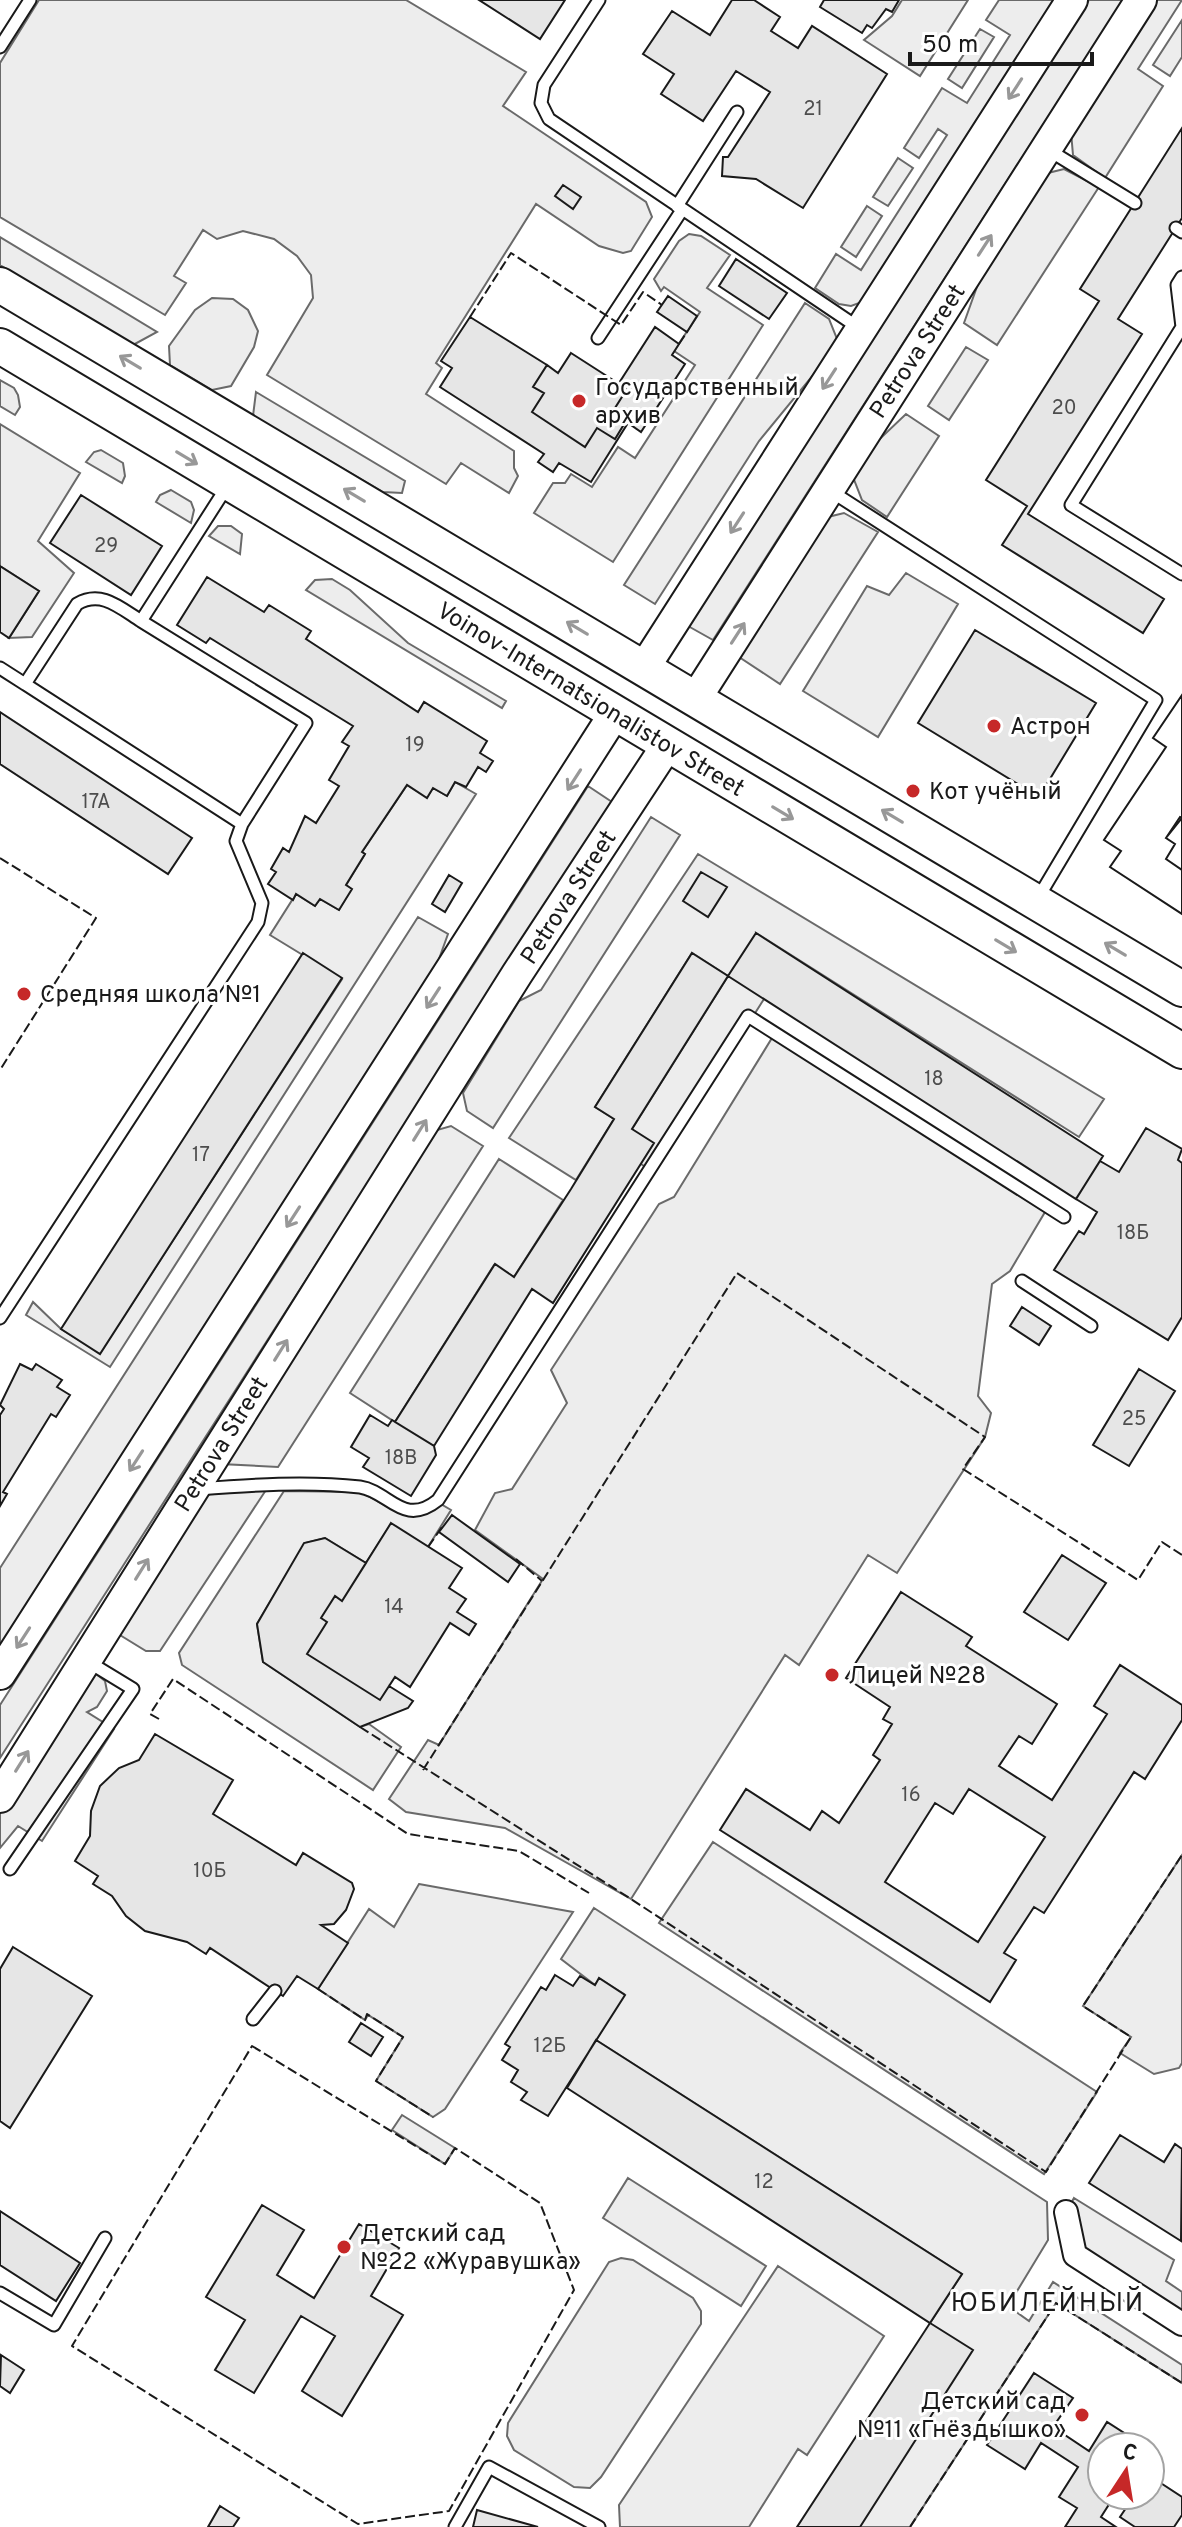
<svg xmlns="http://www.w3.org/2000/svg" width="1182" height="2527" font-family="Overpass,sans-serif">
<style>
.built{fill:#ededed;stroke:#6a6a6a;stroke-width:2}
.building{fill:#e6e6e6;stroke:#1a1a1a;stroke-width:2;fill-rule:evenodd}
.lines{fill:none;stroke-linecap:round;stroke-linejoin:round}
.service-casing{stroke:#1a1a1a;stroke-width:15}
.minor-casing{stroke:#1a1a1a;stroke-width:26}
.secondary-casing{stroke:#1a1a1a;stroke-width:34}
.primary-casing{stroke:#1a1a1a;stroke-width:38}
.service{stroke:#fff;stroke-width:11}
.minor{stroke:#fff;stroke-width:22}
.secondary{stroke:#fff;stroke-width:30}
.primary{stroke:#fff;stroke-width:34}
.fence{stroke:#1a1a1a;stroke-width:2;stroke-dasharray:10 4;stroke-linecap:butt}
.oneway{stroke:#989898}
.poi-dot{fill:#c62828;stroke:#fff;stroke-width:3}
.labels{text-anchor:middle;stroke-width:6;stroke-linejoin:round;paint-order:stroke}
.number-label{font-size:20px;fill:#4d4d4d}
.street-label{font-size:24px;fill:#1a1a1a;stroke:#fff}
.poi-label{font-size:24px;fill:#1a1a1a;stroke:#fff;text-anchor:start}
.neighbourhood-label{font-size:26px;letter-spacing:2px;fill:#1a1a1a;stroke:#fff}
</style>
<rect width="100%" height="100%" fill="#fff"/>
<path class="built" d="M39 0H406L526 72 503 106 646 202 652 217 631 251 623 253 599 246 536 204 436 363 442 368 426 394 514 451V468L518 476 509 493 461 463 446 484 267 375 313 298 311 275 297 256 274 239 243 231 217 239 203 230 174 276 186 283 165 315 0 217V63Z
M902 0H968L920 76 864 40 892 16Z
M999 0H1057L862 302 851 306 839 304 815 288 836 254 861 270 947 135 938 129 919 158 904 148 942 88 967 103 1010 35 986 20Z
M1089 0H1123L713 640 688 626Z
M1156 0H1182L1138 69 1163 86 1105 178 1073 155 1071 132Z
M1182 20V57L1170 76 1153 65Z
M980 29 994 37 962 88 948 79Z
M898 158 913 168 888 206 873 197Z
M1064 169 1099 187 997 345 964 323 983 270 1048 173Z
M867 206 882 216 856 257 841 247Z
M689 234 701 236 730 255 707 288 763 325 613 562 534 513 553 483H565L571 474 592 487 618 447 635 458 695 365 674 351 700 312 664 287 661 291 654 279 679 241Z
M0 237 157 332 133 345 0 265Z
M212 298 233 299 248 310 258 331 254 347 231 386 212 390 170 365 169 346 195 310Z
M805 303 829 319 837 339 828 357 759 441 655 604 624 585Z
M966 347 988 360 949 420 928 406Z
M0 380 14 388 18 395 20 407 15 415 0 406Z
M256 392 405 481 402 493 383 492 253 416Z
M906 414 939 436 887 517 862 500 853 477 866 452Z
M0 424 80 473 38 541 74 573 32 637 9 638 39 591 0 566Z
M101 450 123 463 125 476 122 483 86 462 94 452Z
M171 490 191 502 194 510 191 523 156 502 160 495Z
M844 513 878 532 780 684 736 655 828 517Z
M218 526H231L242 534 240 554 209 536Z
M906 573 958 604 878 737 803 691 867 586 889 595Z
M332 579 350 590 408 643 506 701 502 708 306 590 315 580Z
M455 782 476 794 110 1367 26 1315 33 1302 61 1329 100 1353 342 979 270 935 296 894 315 906 320 899 339 910 351 889 346 885 365 854 362 852 407 785 427 797 433 788 447 796Z
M588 786 612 802 0 1758V1705Z
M651 817 680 835 493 1128 467 1111 463 1093 519 1001 541 990Z
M698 854 1104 1099 1079 1137 756 933 764 999 654 1173 641 1164 632 1129 728 976 692 953 595 1107 614 1119 576 1180 509 1138Z
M418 917 448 934 431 981 0 1653V1568Z
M772 1038 1045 1212 1010 1271 992 1284 978 1396 991 1413 985 1437 897 1573 868 1555 799 1665 785 1655 631 1899 505 1828 406 1812 389 1799 428 1740 439 1745 543 1579 475 1530 495 1493 512 1489 567 1403 551 1370 659 1204 674 1197Z
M451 1126 483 1146 278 1467 221 1464 437 1130Z
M499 1159 563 1200 514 1277 494 1265 395 1422 350 1393Z
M266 1490 160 1651H146L115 1632 202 1494Z
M284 1491 361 1492 399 1513H426L439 1503 451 1510 428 1547 391 1524 366 1563 325 1538 305 1543 257 1624 263 1662 360 1727 369 1724 401 1747 373 1790 182 1665 179 1653Z
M95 1673 105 1681 107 1691 97 1707 87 1712 114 1729 42 1841 18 1826 0 1848V1809Z
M713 1842 1097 2092 1044 2174 659 1923Z
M1182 1855V2063L1179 2068 1154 2074 1120 2053 1131 2037 1083 2006Z
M419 1884 573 1912 445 2109 433 2117 376 2081 403 2037 368 2015 365 2020 318 1989 369 1909 394 1927Z
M594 1908 1047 2202 1048 2240 1008 2306 1029 2321 1053 2282 1182 2365V2383L1056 2303 910 2527H860L930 2323 962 2274 596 2040 624 1994 600 1979 595 1985 561 1959Z
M402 2115 455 2148 445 2164 392 2130Z
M628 2178 766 2266 741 2306 603 2218Z
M1074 2198 1174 2260 1166 2281 1182 2292V2324L1075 2255 1066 2212Z
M621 2258 633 2260 693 2298 701 2311V2324L601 2477 590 2488 574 2487 514 2450 507 2436 508 2423 609 2262Z
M778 2266 884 2336 807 2455 798 2449 749 2527H620L619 2505Z"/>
<path class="building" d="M479 0H565L540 39Z
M732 0H754L780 17 771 31 798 48 812 26 887 74 803 208 756 179 722 176 723 157H728L770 92 736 71 703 121 661 94 674 74 643 54 672 11 710 35Z
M824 0H899L892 12 886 9 872 28 867 25 862 33 820 7Z
M1182 128V218L1118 319 1142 334 1028 514 1164 599 1143 633 1002 545 1027 506 986 480 1099 301 1080 289Z
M563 185 581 197 573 209 555 196Z
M736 259 787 293 769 319 719 286Z
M668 296 697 316 687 332 657 312Z
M470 317 547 365 533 387 544 393 532 412 585 447 597 428 615 439 629 416 615 408 627 389 619 383 655 327 679 344 672 355 685 364 641 432 628 423 591 482 559 463 553 472 538 462 544 454 440 387 452 368 441 361Z
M571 353 627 389 615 408 629 416 615 439 597 428 585 447 532 412 544 393 533 387 547 365 558 373Z
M81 495 162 546 131 595 50 543Z
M0 566 39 591 9 638 0 632Z
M207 577 264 612 269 605 311 631 306 639 418 712 424 702 487 741 480 753 493 761 486 772 478 767 466 787 455 782 447 796 433 788 427 798 407 785 362 852 365 854 346 885 352 889 339 910 320 899 315 906 296 894 293 900 268 884 276 872 271 869 283 848 289 852 305 816 316 823 339 786 329 780 349 746 342 742 353 726 210 638 206 643 177 625Z
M975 630 1096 703 1039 797 918 723Z
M1182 695V818L1166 838 1175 844 1166 859 1182 870V914L1110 867 1121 851 1104 840 1166 747 1153 738Z
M1182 695V914L1110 867 1121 851 1104 840 1166 747 1153 738Z
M0 712 192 838 168 874 0 764Z
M1180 817 1182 818V870L1166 859 1175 844 1166 838Z
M701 872 727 887 708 917 683 901Z
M449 875 462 883 445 912 432 904Z
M756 933 1103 1156 1076 1199 728 976Z
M303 953 342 978 100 1354 61 1329Z
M692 953 728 976 632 1129 654 1143 553 1303 532 1289 434 1446 395 1422 495 1264 514 1277 571 1189 614 1119 595 1107Z
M1146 1128 1182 1149 1178 1160 1182 1163V1317L1168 1340 1054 1270 1079 1231 1084 1234 1097 1212 1076 1199 1100 1161 1119 1172Z
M1022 1307 1051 1326 1039 1345 1010 1326Z
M20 1364 32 1370 36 1364 62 1380 57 1387 70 1395 56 1417 51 1414 3 1492 7 1494 0 1506V1415L4 1409 0 1405Z
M1139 1369 1175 1391 1129 1466 1093 1445Z
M370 1415 388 1426 392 1420 434 1446 436 1455 411 1496 363 1467 369 1458 351 1447Z
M452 1515 520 1564 508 1582 439 1532Z
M391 1523 462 1568 449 1588 466 1599 457 1612 476 1624 469 1635 450 1623 410 1687 395 1677 380 1700 307 1654 327 1622 321 1618 335 1596 342 1601Z
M325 1538 366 1563 342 1601 335 1596 321 1618 327 1622 307 1654 380 1700 389 1686 413 1701 408 1708 360 1727 263 1662 257 1624 304 1543Z
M1062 1555 1106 1583 1068 1640 1024 1612Z
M901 1592 972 1637 966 1646 1057 1704 1032 1744 1019 1736 999 1766 1052 1800 1107 1714 1094 1706 1120 1665 1182 1705V1720L1145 1779 1134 1772 1044 1913 1034 1907 1004 1953 1016 1960 990 2002 720 1830 746 1789 810 1830 822 1811 839 1823 880 1760 873 1755 892 1724 883 1719 890 1707 846 1678ZM969 1789 1045 1837 978 1942 885 1882 935 1803 953 1814Z
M155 1734 233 1780 213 1814 296 1865 303 1853 352 1883 354 1889 346 1910 334 1924 321 1925 348 1943 318 1989 297 1976 283 1996 210 1948 206 1954 187 1942 145 1931 126 1916 112 1896 93 1884 98 1876 75 1861 90 1836 91 1811 100 1786 119 1768 139 1760Z
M13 1947 92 1996 10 2128 0 2121V1969Z
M555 1975 573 1986 580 1976 595 1985 599 1978 625 1995 548 2116 521 2100 527 2092 511 2082 518 2070 502 2060 510 2047 505 2044 541 1987 546 1990Z
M361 2023 383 2037 371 2056 349 2042Z
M596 2040 962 2274 930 2323 567 2088Z
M1120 2135 1164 2162 1175 2144 1182 2149 1181 2241 1089 2183Z
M262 2205 304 2230 277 2275 314 2298 359 2224 399 2248 371 2296 403 2315 342 2416 302 2391 335 2336 301 2316 254 2393 215 2370 245 2320 206 2297Z
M0 2211 80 2263 56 2301 0 2265Z
M930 2323 973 2350 860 2527H797Z
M1 2355 24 2370 10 2393 0 2386Z
M1034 2373 1073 2398 1053 2427 1089 2451 1107 2422 1146 2447H1102V2495H1115L1101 2517 1116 2527H1065L1077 2508 1059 2497 1078 2467 1041 2443 1025 2469 987 2445Z
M1150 2476 1182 2497V2515L1174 2527H1135L1120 2517 1130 2502 1120 2495H1150Z
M220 2506 239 2518 233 2527H208Z
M477 2510 538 2527H473Z"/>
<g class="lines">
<defs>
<path id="service" d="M599 0 544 85 541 103 549 119 859 328
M0 47 30 0
M1047 149 1135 203
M677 206 737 112
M1176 228 1182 232
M1182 277 1177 285 1182 327 1071 505 1182 574
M598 338 682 210
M829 490 1156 700 1038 898
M141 621 306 723 242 824
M0 668 25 684 77 604C101 590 119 607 141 621L228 485
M1022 1281 1091 1326
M0 1318 258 922 262 903 236 841 242 824 25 684
M198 1489C251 1485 306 1481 360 1487 389 1491 403 1528 438 1500L748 1016 1064 1217
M10 1869 133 1689 87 1661
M253 2019 275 1991
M0 2293 54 2325 105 2238
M455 2527 489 2467 599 2527"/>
<path id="minor" d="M1066 2212 1075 2255 1182 2324"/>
<path id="secondary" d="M644 668 1072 0
M696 698 1141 0
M0 1674 615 713
M0 1797 517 974 668 744"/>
<path id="primary" d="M0 285 1182 989
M0 346 1182 1051"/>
</defs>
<use href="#service" class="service-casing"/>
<use href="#minor" class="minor-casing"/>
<use href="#secondary" class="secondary-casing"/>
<use href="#primary" class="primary-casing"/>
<use href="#service" class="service"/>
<use href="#minor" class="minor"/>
<use href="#secondary" class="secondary"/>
<use href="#primary" class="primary"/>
<path class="fence" d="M470 317 511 253 621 325 643 292 662 305
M679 344 687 332
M0 858 96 918 0 1070
M428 1547 442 1527
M516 1559 542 1581
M159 1719 150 1714 173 1679 408 1834 519 1851 589 1893
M360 1727 631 1899 1046 2172 1131 2037 1083 2006 1182 1855
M423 1770 737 1273 985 1437 963 1469 1138 1580 1162 1542 1182 1555
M318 1989 365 2020 367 2014 403 2037 376 2081 433 2117
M252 2046 445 2164 455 2148 540 2203 574 2290 449 2511 358 2524 72 2346Z
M910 2527 1056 2303 1182 2383"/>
</g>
<defs><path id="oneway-shaft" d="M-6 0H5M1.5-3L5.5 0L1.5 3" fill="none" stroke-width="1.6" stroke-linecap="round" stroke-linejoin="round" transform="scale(2)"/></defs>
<g class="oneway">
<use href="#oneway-shaft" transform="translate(1015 89) rotate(123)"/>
<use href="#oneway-shaft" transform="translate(985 245) rotate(-57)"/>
<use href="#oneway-shaft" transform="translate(130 362) rotate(-149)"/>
<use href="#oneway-shaft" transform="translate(829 379) rotate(123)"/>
<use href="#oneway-shaft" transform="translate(187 458) rotate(31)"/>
<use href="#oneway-shaft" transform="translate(354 495) rotate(-149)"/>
<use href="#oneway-shaft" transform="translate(737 523) rotate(123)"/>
<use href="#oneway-shaft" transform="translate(577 628) rotate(-149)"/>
<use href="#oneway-shaft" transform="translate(738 633) rotate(-57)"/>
<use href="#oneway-shaft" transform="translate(574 780) rotate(123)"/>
<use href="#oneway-shaft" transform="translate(783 813) rotate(31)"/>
<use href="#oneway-shaft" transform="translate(892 816) rotate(-149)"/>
<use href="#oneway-shaft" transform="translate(1006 946) rotate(31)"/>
<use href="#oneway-shaft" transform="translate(1115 949) rotate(-149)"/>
<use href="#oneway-shaft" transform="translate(433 998) rotate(123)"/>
<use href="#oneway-shaft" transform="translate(420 1130) rotate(-58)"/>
<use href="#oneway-shaft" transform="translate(293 1217) rotate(123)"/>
<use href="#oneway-shaft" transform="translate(281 1350) rotate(-58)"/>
<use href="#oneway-shaft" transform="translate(136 1461) rotate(123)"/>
<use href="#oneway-shaft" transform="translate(142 1569) rotate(-58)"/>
<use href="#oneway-shaft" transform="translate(23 1638) rotate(123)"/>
<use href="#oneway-shaft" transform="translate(22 1761) rotate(-58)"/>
</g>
<g class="poi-dot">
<circle cx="579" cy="401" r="8"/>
<circle cx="994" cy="726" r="8"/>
<circle cx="913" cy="791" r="8"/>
<circle cx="24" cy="994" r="8"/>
<circle cx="832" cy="1675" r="8"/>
<circle cx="344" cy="2247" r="8"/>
<circle cx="1082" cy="2415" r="8"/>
</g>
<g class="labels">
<g class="number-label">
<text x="813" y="115">21</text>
<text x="1064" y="414">20</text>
<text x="106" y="552">29</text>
<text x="415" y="751">19</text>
<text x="96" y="808">17А</text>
<text x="934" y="1085">18</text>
<text x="201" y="1161">17</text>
<text x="1133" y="1239">18Б</text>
<text x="1134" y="1425">25</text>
<text x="401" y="1464">18В</text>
<text x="394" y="1613">14</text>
<text x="911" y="1801">16</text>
<text x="210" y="1877">10Б</text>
<text x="550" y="2052">12Б</text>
<text x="764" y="2188">12</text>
</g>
<g class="street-label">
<text transform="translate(917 351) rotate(-57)" y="8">Petrova Street</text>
<text transform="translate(591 699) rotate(31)" y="8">Voinov-Internatsionalistov Street</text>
<text transform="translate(568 897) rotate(-57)" y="8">Petrova Street</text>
<text transform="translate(221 1444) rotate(-58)" y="8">Petrova Street</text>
</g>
<g class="poi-label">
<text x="595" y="395">Государственный<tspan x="595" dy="28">архив</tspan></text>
<text x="1010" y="734">Астрон</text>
<text x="929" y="799">Кот учёный</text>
<text x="40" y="1002">Средняя школа №1</text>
<text x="848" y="1683">Лицей №28</text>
<text x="360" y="2241">Детский сад<tspan x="360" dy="28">№22 «Журавушка»</tspan></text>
<text x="1066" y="2409" text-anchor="end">Детский сад<tspan x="1066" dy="28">№11 «Гнёздышко»</tspan></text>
</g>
<g class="neighbourhood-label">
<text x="1048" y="2311">ЮБИЛЕЙНЫЙ</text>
</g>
</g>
<g transform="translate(1126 2471) rotate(12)"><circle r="38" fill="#ffffff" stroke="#a3a3a3" stroke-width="2"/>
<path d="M0-6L14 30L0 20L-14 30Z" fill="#c62828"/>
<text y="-12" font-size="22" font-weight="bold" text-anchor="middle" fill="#1a1a1a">С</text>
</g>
<path d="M910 52v12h182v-12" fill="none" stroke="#1a1a1a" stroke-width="4"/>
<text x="922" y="52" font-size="24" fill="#1a1a1a" stroke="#ffffff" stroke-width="6" paint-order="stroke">50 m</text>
</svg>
